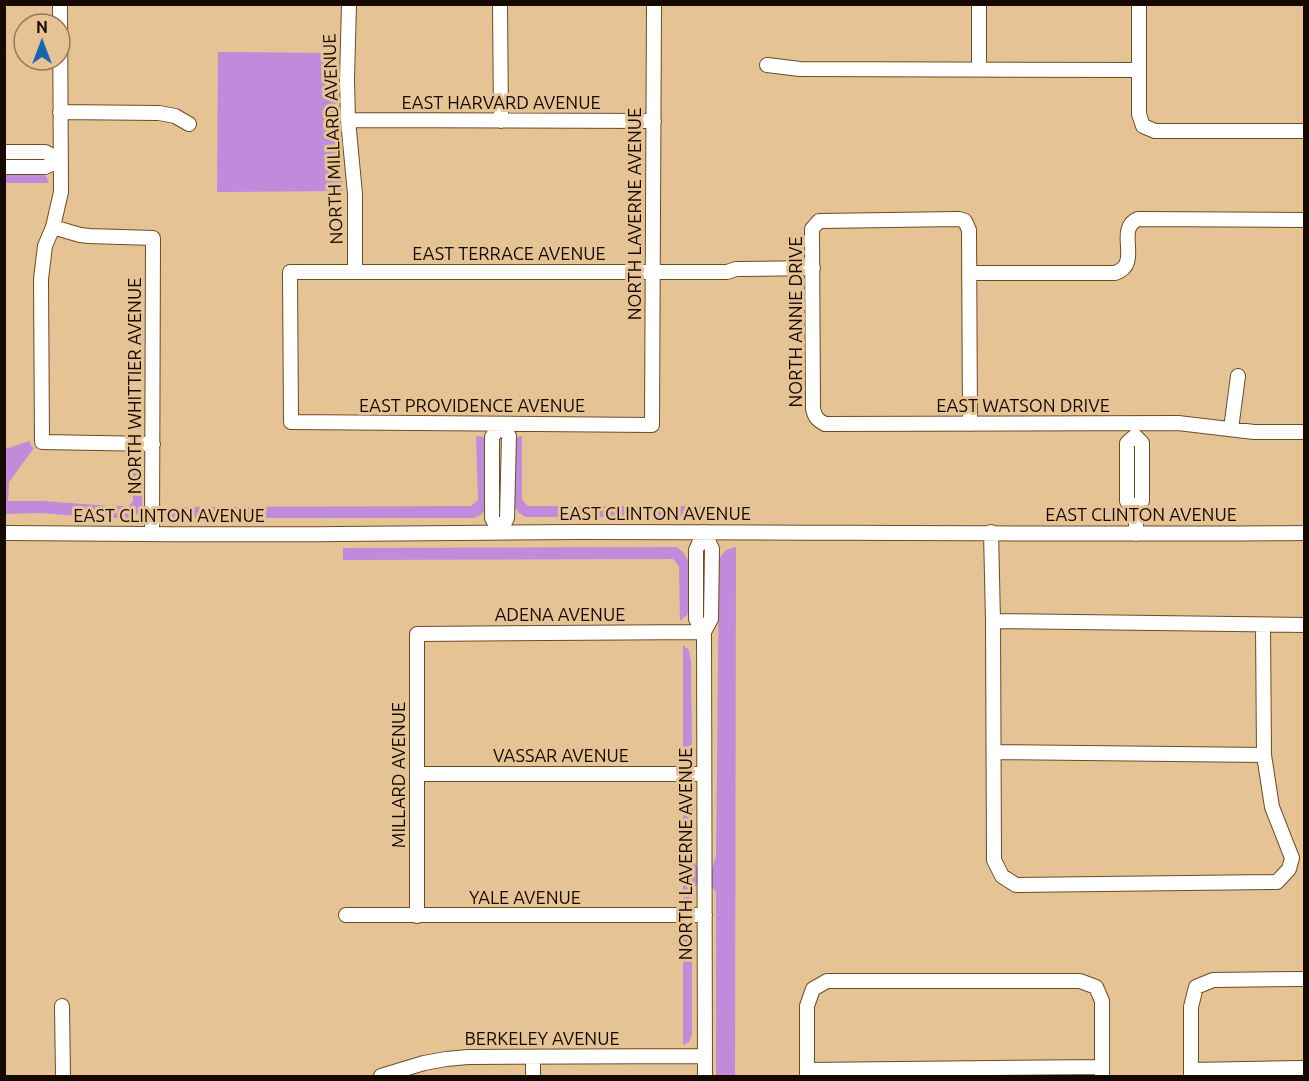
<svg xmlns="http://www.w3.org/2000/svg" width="1309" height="1081" font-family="Ubuntu,sans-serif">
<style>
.green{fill:#bf8bda}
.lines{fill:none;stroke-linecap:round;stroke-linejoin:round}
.minor-casing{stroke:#6c4d21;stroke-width:16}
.minor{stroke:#fff;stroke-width:14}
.labels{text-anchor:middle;stroke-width:6;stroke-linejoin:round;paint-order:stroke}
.street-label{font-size:18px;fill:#150900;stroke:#e6c394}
</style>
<rect width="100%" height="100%" fill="#e6c394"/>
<path class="green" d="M218 52 335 53 336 113 343 191 217 192Z
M5 174H39L46 176 49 183H5Z
M476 436 483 437 486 443V508L482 514 474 518H178L170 516 165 511V507L471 506 478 500Z
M522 436V500L528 506H734V517H526L519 513 515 507V442L518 437Z
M30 441 31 446 34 448 9 482 8 501H43L110 506H129L133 501V455L138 457 142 463V508L138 514 130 518H107L40 513 5 514V449Z
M677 547 683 552 688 560 689 608 687 615 680 621 679 566 673 559 343 560V548Z
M736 547 735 1076H716V892C706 881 712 869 716 856L719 559 726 550Z
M683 645 689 650 691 662 692 751 689 760 683 763Z
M683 786 689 789 693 795V857L697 868V884L693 890 689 902 683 904Z
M683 928 688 930 692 938V1034L689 1042 683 1045Z"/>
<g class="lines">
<defs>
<path id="minor" d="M60 4 61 192 53 227 45 246 41 279 42 442 153 444
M349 4 347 80 348 120 355 194V272
M500 4 501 121
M654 4C654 145 653 285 652 425L291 422 290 272H727L736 269 813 268
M979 4V69
M1139 4V114L1143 126 1155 131H1304
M767 65 800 69 1138 70
M60 112 159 113 175 116 189 124
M348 120 654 121
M4 152H45L61 160
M4 167H45L61 160
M53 227 80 235 89 236 153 238 152 534
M969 273H1115C1143 264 1114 229 1138 219L1304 220
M970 424 969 230 965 221 959 219 819 221 812 229 813 409C815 417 817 420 825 424L1178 423 1254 432H1304
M501 425 509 436 507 518 500 532 492 518V437Z
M1231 429 1238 376
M1136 506 1127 501V443L1135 436 1142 443V501L1136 506V534
M704 532 696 550V619L704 632 705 1076
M991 532 993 621 994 860 1002 876 1016 885 1277 882 1289 869 1292 858 1272 807 1264 755 994 752
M4 533C116 534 227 535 338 534 418 534 499 532 579 532 821 532 1063 535 1304 533
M993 621 1304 625
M1263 625 1264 755
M704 632 711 619 712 549 704 532
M417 774H704
M346 915H705
M417 916V634L704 632
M62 1006 63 1076
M533 1057V1076
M807 1070 1102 1067
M1191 1070 1304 1068
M381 1076 424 1063 446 1059 468 1057 705 1056
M807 1076V1006L813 989 827 981H1080L1096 987 1102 1001V1076
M1191 1076V1007L1196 987 1213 980 1304 979"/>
</defs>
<use href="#minor" class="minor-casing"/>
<use href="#minor" class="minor"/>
</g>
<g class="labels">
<g class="street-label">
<text x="501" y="109">EAST HARVARD AVENUE</text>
<text transform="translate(333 139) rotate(-92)" y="6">NORTH MILLARD AVENUE</text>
<text transform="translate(635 214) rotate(-90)" y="6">NORTH LAVERNE AVENUE</text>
<text x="509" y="260">EAST TERRACE AVENUE</text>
<text transform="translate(796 322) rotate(-90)" y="6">NORTH ANNIE DRIVE</text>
<text transform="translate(135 386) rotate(-90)" y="6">NORTH WHITTIER AVENUE</text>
<text x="472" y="412">EAST PROVIDENCE AVENUE</text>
<text x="1023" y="412">EAST WATSON DRIVE</text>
<text x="655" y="520">EAST CLINTON AVENUE</text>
<text x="1141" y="521">EAST CLINTON AVENUE</text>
<text x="169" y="522">EAST CLINTON AVENUE</text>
<text x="560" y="621">ADENA AVENUE</text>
<text x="561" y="762">VASSAR AVENUE</text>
<text transform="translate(399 775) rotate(-90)" y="6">MILLARD AVENUE</text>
<text transform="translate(686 854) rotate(-90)" y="6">NORTH LAVERNE AVENUE</text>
<text x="525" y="904">YALE AVENUE</text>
<text x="542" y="1045">BERKELEY AVENUE</text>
</g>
</g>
<rect width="1309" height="1081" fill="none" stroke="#150900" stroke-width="12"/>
<g transform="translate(42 42)"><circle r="28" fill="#e6c394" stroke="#927959" stroke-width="1.5"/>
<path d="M0-4.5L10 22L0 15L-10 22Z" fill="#1864b3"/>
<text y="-9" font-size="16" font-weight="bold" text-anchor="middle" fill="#150900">N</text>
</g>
</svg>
